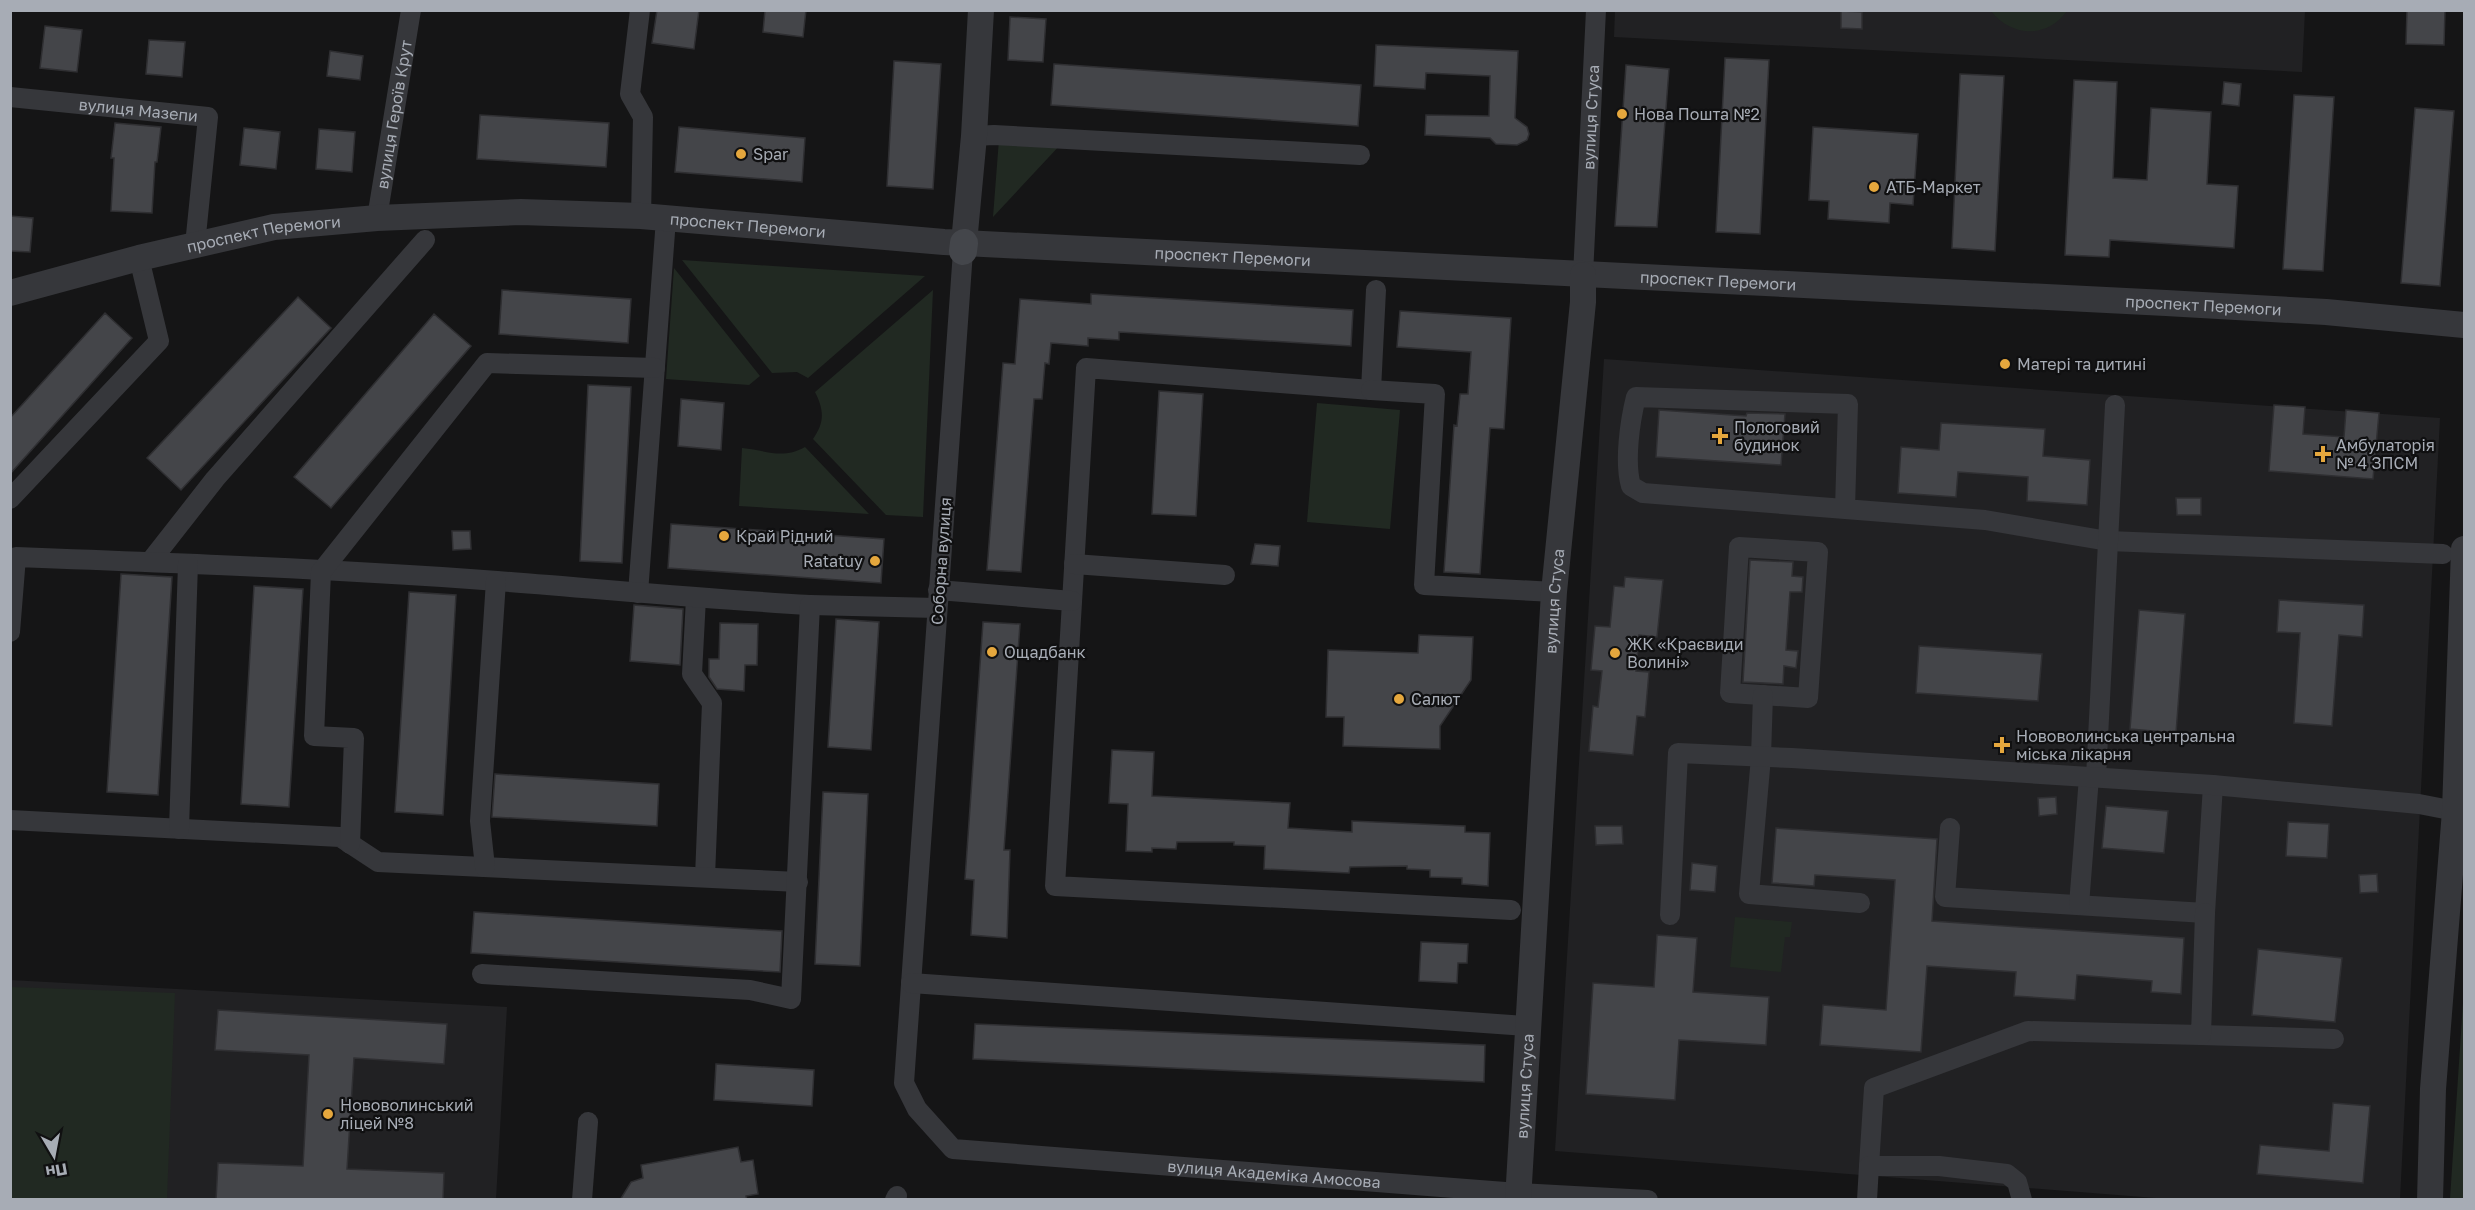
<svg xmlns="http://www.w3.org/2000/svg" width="2475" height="1210" font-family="'Golos Text',sans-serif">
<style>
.built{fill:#212123}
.green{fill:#212922}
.building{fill:#444549;stroke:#2f2f32;stroke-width:1.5}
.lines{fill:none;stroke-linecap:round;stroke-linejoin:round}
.minor{stroke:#36373b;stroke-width:20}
.tertiary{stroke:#36373b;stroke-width:26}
.secondary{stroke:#44464b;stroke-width:28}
.poi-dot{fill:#e5a73d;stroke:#101011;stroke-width:2}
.labels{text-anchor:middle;stroke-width:4.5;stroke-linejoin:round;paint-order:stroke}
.street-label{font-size:16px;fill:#a7acb5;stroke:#101011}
.poi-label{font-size:16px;fill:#a7acb5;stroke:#101011;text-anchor:start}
</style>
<rect width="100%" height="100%" fill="#151516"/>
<path class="built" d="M1615 10 2305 11 2302 72 1614 37Z
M1604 359 2440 418 2400 1199H2168L1555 1151Z
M10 980 507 1007 496 1199H11Z"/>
<path class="green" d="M1991 11H2067C2047 39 2011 37 1991 11Z
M999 139 1062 143 993 217Z
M682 260 925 276 808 378 797 372 772 373Z
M674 268 760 376 749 385 666 379Z
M933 290 923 517 886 515 813 439C825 422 824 410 815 392Z
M1317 403 1400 410 1390 529 1307 522Z
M805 447 869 514 739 506 742 448C766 450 782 460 805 447Z
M1735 917 1792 922 1790 937H1785L1781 972 1730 967Z
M12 987 175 993 167 1199H11Z
M2464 987V1199H2450Z"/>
<path class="building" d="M657 10H699L694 49 652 43Z
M765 10H806L803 37 763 32Z
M2407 10H2445L2444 45 2406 44Z
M1841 11 1862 12V29L1841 28Z
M1010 17 1046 19 1043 62 1008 60Z
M45 26 82 30 77 72 40 68Z
M149 40 185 42 182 77 146 74Z
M1376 45 1518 51 1515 118 1527 127 1529 134 1527 140 1517 145 1496 144 1490 138 1425 135 1426 115 1489 116 1490 76 1426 73 1425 89 1374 86Z
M330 51 363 56 360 80 327 76Z
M1725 58 1769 60 1760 234 1716 232Z
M894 61 941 64 933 189 887 186Z
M1054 64 1361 85 1358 126 1051 105Z
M1626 65 1669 69 1657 227 1615 226Z
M1960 74 2004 76 1995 251 1952 248Z
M2074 80 2117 82 2113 178 2147 180 2151 108 2211 112 2207 184 2238 186 2234 248 2110 240 2109 257 2065 255Z
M2224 82 2241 84 2239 106 2222 104Z
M2294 95 2334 97 2323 271 2283 269Z
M2415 108 2454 111 2440 286 2401 283Z
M480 115 609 123 606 167 477 159Z
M115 123 161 127 157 162H155L152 213 111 211 114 158H111Z
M679 127 805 138 802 182 675 172Z
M1813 127 1918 134 1913 205 1890 203 1889 223 1828 219 1829 201 1809 200Z
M244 128 280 132 276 169 240 165Z
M319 129 355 132 352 172 316 169Z
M10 216 33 218 30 252 10 251Z
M502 290 631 299 628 343 499 334Z
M1091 294 1353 310 1351 346 1119 332V340L1088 338V346L1051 343 1049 364 1045 363 1042 399H1034L1021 572 987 570 1003 363 1015 364 1020 299 1091 304Z
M298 297 331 328 181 490 147 458Z
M1400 311 1511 318 1504 429 1490 428 1480 574 1444 572 1454 425 1457 426 1460 394H1468L1471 352 1397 347Z
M105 313 132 338 10 474V418Z
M434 314 471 346 331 508 294 477Z
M588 385 631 387 622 563 580 561Z
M1159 391 1203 394 1196 516 1152 514Z
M681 399 724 403 721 450 678 446Z
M2274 405 2305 407 2303 434 2344 437 2346 410 2379 413 2373 479 2269 471Z
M1659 410 1746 416 1747 413 1785 414 1781 465 1656 457Z
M1941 423 2045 429 2043 456 2090 460 2087 505 2027 501 2028 477 1958 472 1956 497 1898 493 1901 447 1939 450Z
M2176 498H2201V515H2177Z
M671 524 884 539 881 583 668 568Z
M452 531H470L471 549 453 550Z
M1255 544 1280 546 1278 566 1251 564Z
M1750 560 1793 562 1792 576 1803 577 1802 592H1790L1786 650 1798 651 1796 668 1784 666 1783 684 1743 682Z
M121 574 172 577 158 795 107 792Z
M1625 577 1663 580 1657 637 1639 635 1636 671 1649 672 1645 717 1637 716 1633 755 1589 751 1593 706 1598 707 1602 671 1591 670 1595 626 1610 627 1614 586 1624 587Z
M254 586 303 589 289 807 241 804Z
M409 592 456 595 443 815 395 812Z
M2279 600 2364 605 2362 637 2339 635 2332 726 2294 723 2300 633 2277 632Z
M634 605 683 609 680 665 630 661Z
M2139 610 2185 614 2176 733 2130 729Z
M836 619 879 622 871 750 828 747Z
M983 622 1020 624 1004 850H1010L1007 938 971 935 974 880 965 879Z
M720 623 758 624 757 665H745L744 691 717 689 709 677V659H719Z
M1419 635 1473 637 1471 680 1440 726V749L1343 746 1344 717H1326L1328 650 1418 653Z
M1919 646 2042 654 2038 701 1916 693Z
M1112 750 1154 752 1152 796 1290 803 1288 828 1352 832V821L1465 826V832L1490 833 1488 886 1462 884V878L1430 877V870L1407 869V866L1350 867 1349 873 1264 869 1265 846 1234 845V842H1177L1176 849 1152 848V852L1126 851 1128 804 1109 803Z
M495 774 659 784 657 826 492 817Z
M823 792 868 794 860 966 815 964Z
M2056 797 2057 814 2039 816 2038 798Z
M2106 806 2168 811 2164 853 2102 848Z
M2288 822 2329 824 2327 858 2286 856Z
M1595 826H1622L1623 844 1596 845Z
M1776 828 1937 839 1932 921 2184 938 2181 994 2151 992 2152 981 2077 975 2075 1000 2014 996 2016 972 1927 966 1921 1052 1820 1045 1823 1005 1886 1010 1895 880 1815 875 1814 886 1772 883Z
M1692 863 1717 866 1715 892 1690 890Z
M2377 874 2378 892 2360 893 2359 875Z
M474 912 782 931 780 972 471 953Z
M1657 935 1697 938 1693 992 1769 997 1766 1045 1679 1040 1675 1100 1586 1094 1593 983 1654 987Z
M1421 942 1468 944 1467 963H1458L1457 983 1419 981Z
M2258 949 2342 958 2335 1022 2252 1015Z
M218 1010 447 1024 444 1064 354 1058 347 1169 444 1173 443 1200H216L218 1163 303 1166 309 1055 215 1050Z
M975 1024 1485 1045 1484 1082 973 1059Z
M716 1064 814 1070 812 1106 714 1100Z
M2333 1103 2370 1106 2363 1183 2257 1174 2260 1145 2329 1151Z
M738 1147 741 1162 753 1160 758 1194 746 1196 747 1200H620L631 1182 643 1178 641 1165Z"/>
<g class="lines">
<g class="minor">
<path d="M640 10 630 94 643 117 641 216"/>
<path id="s1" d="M10 97 208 117 195 245"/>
<path d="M974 136 994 135 1360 155"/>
<path id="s2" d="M377 218 411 10"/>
<path id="s3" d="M963 251 904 1083 917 1109 953 1149 1518 1193 1648 1200"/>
<path id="s4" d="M1583 275 1596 10"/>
<path d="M1376 290 1371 390 1086 368 1055 886 1511 910"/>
<path d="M1371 390 1435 394 1424 585 1554 592"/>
<path d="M10 499 159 341 139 258"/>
<path d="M1845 509 1848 404 1636 397C1630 421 1624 462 1631 486L1643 493 1985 520 2108 541 2443 554"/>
<path d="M1739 547 1818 552 1808 698 1730 693Z"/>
<path d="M150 562 215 479 425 240"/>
<path d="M1074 564 1225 575"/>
<path d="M938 590 1072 601"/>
<path d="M638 593 666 219"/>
<path d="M696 598 692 674 712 703 705 877"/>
<path d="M10 632 16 557C177 563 337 569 497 581 602 589 706 599 810 605"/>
<path d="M1763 695 1761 757 1749 894 1860 903"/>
<path d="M2096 777 2115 405"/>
<path d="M10 820 340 837 378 862 798 882"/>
<path d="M1950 828 1945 897 2205 913 2213 785"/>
<path d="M179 829 188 564"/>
<path d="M350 844 354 738 314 736 321 572 487 363 655 368"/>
<path d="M485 867 480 821 496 581"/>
<path d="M2079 905 2089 777"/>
<path d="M1670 915 1678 753 1792 758 2213 785 2419 804 2455 811"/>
<path d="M482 974 750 990 791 999 810 605 937 608"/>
<path d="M911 983 1527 1026"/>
<path d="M2201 1035 2334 1039"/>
<path d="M1869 1166 1874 1088 2028 1031 2201 1035 2205 913"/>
<path d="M582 1200 588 1122"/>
<path d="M895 1200 897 1196"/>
<path d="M1867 1200 1869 1166H1939L2007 1174 2017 1182 2022 1200"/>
</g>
<g class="tertiary">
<path d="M964 243 974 136 981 10"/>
<path id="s5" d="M10 293 139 258 274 227 377 218 521 212 641 216 944 242 2166 303 2326 312 2464 325"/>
<path id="s6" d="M1518 1200 1554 592 1583 302V275"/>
<path d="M2430 1200 2433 1089 2455 811 2464 549"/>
</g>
<path class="secondary" d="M963 251 964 243"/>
</g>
<g class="poi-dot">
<circle cx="1622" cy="114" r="6"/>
<circle cx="741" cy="154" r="6"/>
<circle cx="1874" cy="187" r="6"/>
<circle cx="2005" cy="364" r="6"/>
<path d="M1717 427h6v6h6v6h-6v6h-6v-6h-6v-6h6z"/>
<path d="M2320 445h6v6h6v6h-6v6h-6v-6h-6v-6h6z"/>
<circle cx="724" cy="536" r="6"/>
<circle cx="875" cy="561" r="6"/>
<circle cx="992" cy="652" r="6"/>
<circle cx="1615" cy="653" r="6"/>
<circle cx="1399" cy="699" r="6"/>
<path d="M1999 736h6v6h6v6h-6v6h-6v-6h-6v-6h6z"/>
<circle cx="328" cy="1114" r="6"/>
</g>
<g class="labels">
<g class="street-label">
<text dy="6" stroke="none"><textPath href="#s1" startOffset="129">вулиця Мазепи</textPath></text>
<text dy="6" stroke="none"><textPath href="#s2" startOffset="105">вулиця Героїв Крут</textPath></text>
<text dy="6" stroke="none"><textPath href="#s4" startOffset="158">вулиця Стуса</textPath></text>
<text dy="6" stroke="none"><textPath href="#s5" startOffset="747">проспект Перемоги</textPath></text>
<text dy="6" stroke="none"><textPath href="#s5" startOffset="261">проспект Перемоги</textPath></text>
<text dy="6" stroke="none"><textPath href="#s5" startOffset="1233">проспект Перемоги</textPath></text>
<text dy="6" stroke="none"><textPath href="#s5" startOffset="1719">проспект Перемоги</textPath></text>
<text dy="6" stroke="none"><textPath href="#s5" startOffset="2205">проспект Перемоги</textPath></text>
<text transform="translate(941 561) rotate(-86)" y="6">Соборна вулиця</text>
<text dy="6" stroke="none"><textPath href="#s6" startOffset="600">вулиця Стуса</textPath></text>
<text dy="6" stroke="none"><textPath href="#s6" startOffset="114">вулиця Стуса</textPath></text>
<text dy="6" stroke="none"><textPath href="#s3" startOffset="1239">вулиця Академіка Амосова</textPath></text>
</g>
<g class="poi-label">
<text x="1634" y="120">Нова Пошта №2</text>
<text x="753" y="160">Spar</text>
<text x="1886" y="193">АТБ-Маркет</text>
<text x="2017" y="370">Матері та дитині</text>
<text x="1734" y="433">Пологовий<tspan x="1734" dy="18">будинок</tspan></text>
<text x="2336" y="451">Амбулаторія<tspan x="2336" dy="18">№ 4 ЗПСМ</tspan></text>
<text x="736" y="542">Край Рідний</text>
<text x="863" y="567" text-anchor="end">Ratatuy</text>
<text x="1627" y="650">ЖК «Краєвиди<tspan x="1627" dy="18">Волині»</tspan></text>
<text x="1004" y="658">Ощадбанк</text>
<text x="1411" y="705">Салют</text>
<text x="2016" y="742">Нововолинська центральна<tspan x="2016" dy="18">міська лікарня</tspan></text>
<text x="340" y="1111">Нововолинський<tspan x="340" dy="18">ліцей №8</tspan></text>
</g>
</g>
<rect width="2475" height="1210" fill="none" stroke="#a7acb5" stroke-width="24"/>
<g transform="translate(54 1156) rotate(170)" stroke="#101011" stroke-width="4.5" paint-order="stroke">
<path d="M0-4.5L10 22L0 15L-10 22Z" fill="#a7acb5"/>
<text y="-9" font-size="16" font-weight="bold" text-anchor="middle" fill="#a7acb5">Пн</text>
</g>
</svg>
